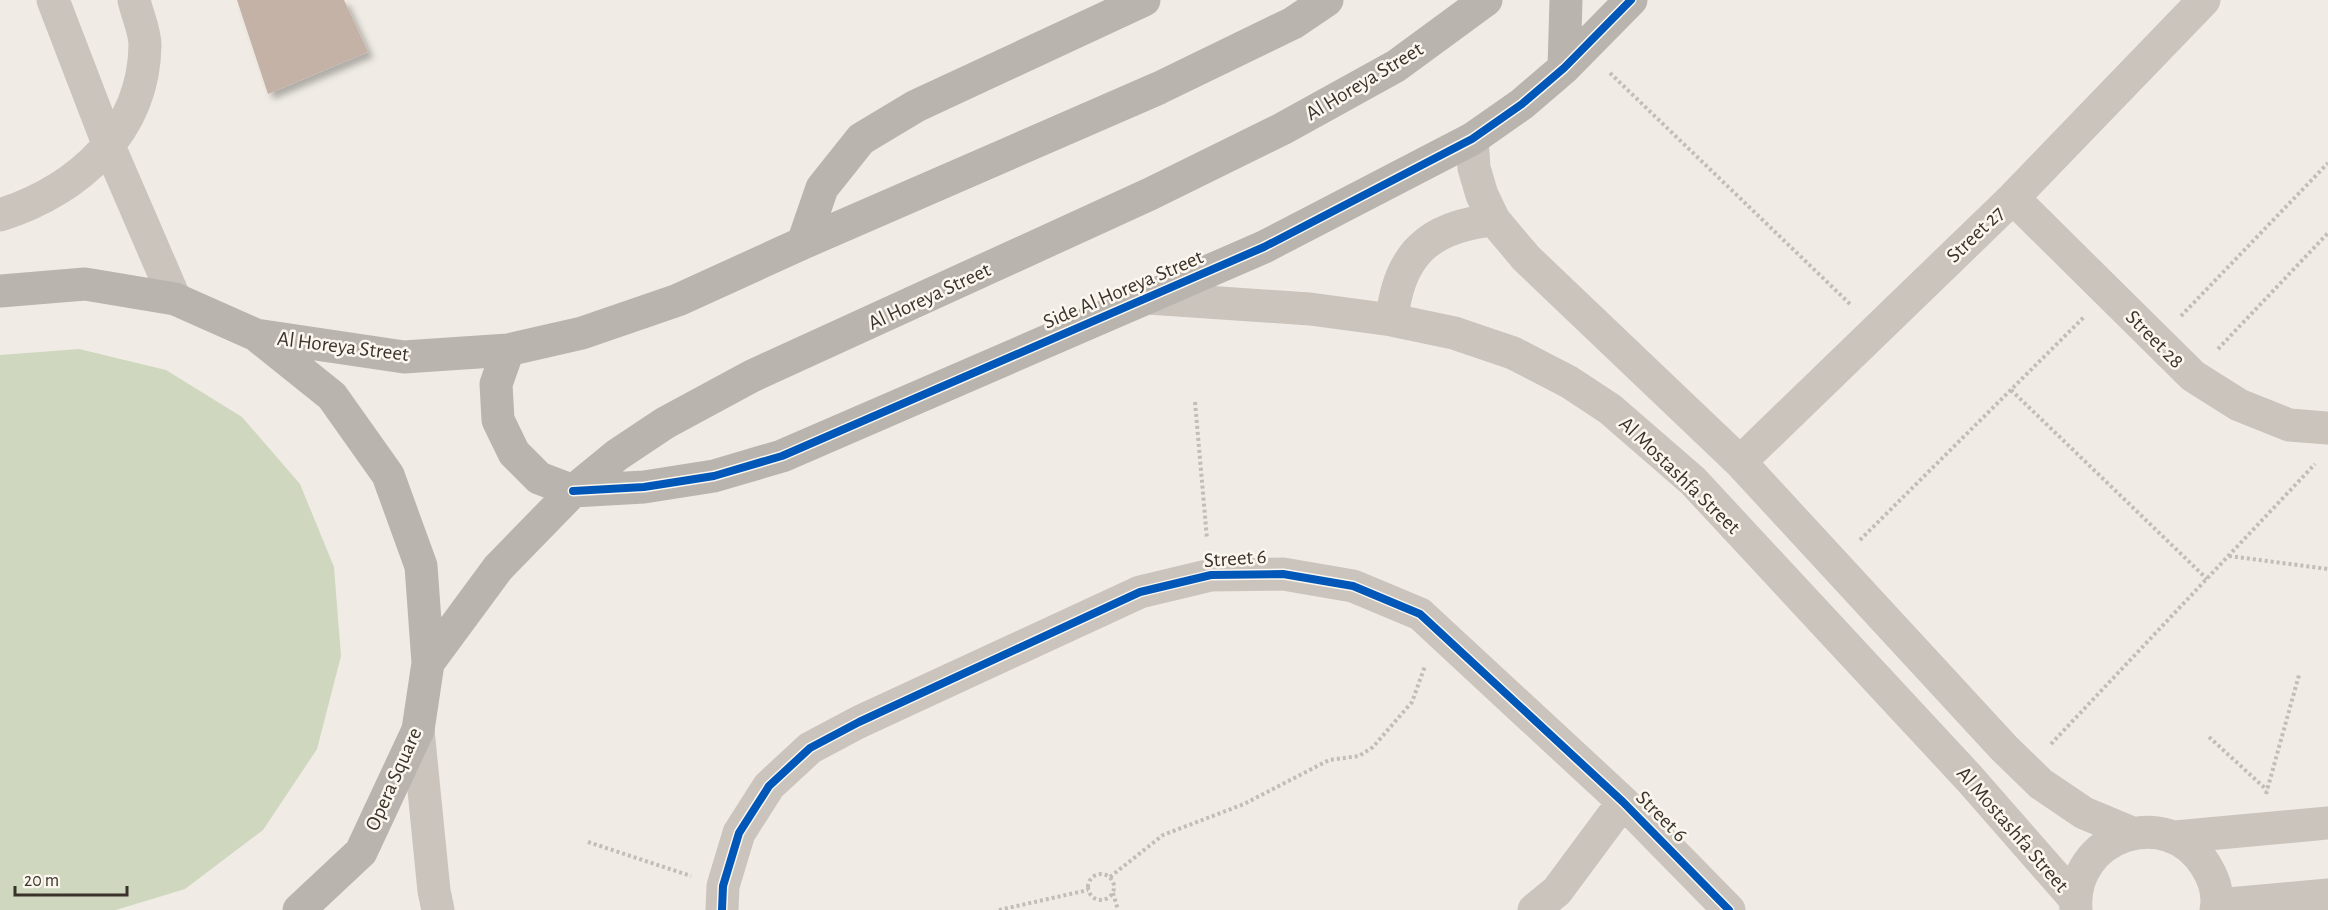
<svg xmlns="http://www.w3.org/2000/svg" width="2328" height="910" font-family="'Alegreya Sans',sans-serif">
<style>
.green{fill:#cfd7be}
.building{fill:#c4b2a6;filter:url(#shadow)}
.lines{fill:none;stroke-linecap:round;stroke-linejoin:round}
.path{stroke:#c2bdb6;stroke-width:4;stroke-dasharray:3 3;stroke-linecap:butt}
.street{stroke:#cac4bd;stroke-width:33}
.secondary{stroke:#bab4ae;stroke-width:33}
.cycleway-casing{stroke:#fbf7ee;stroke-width:11}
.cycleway{stroke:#0057b8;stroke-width:8}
.labels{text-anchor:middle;stroke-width:5;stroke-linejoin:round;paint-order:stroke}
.street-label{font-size:21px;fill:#3b322b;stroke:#fbf7ee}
</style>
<defs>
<filter id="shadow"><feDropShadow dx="5.5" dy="5.5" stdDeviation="3" flood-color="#0004"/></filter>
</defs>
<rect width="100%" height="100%" fill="#f0ece5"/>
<path class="green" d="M79 349 166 370 242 417 300 484 334 567 341 656 317 749 263 830 185 889 116 910H0V355Z"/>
<path class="building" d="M237 0H344L368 52 268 94Z"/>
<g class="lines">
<path class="path" d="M1610 73 1851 305
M2181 316 2328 163
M2218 349 2328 233
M2011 390 2207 579
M1195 402 1207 539
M1860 540 2084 317
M2229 556 2328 569
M2209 737 2267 790
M2051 744 2315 464
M2266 794 2299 675
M588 842 691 876
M1088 887a13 13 0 1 1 26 0a13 13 0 1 1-26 0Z
M1110 877 1163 835 1244 804 1329 760 1359 756 1373 747 1412 702 1425 666
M1113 893 1118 910
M999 910 1088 890"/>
<path class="street" d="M53 0 109 146 175 299
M1472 139 1474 168 1482 195 1494 220 1526 258 1740 462 2004 748 2041 784 2084 813 2132 833
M2013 198 2193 376 2239 405 2289 425 2328 428
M0 215C78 190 144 132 145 45 145 31 137 14 134 0
M1148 298 1310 309 1392 320 1454 333 1513 353 1569 382 1610 409 1693 481 1969 778 2075 899
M1392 320C1398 255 1429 226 1494 220
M1740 462 2013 198 2204 0
M418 730 434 891 438 910
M2175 837 2328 823
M2217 905 2328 895
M722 910 723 886 739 833 769 786 810 748 859 722 1140 592 1211 575 1283 574 1353 586 1420 614 1623 802 1729 910
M1534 910 1557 891 1623 802
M2076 910C2070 836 2167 802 2206 866 2214 879 2219 895 2216 910"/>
<path class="secondary" d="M1564 68 1566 0
M803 243 822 188 861 139 916 106 1144 0
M0 291 85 284 175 299 256 335 332 396 388 475 421 566 428 663 418 730 361 852 299 910
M256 335 404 357 508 350 582 333 678 300 803 243 1159 88 1293 23 1327 0
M508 350 496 384 498 420 514 453 539 478 573 491 644 487 714 476 782 456 1264 247 1472 139 1522 104 1564 68 1631 0
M428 663 498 568 573 491 617 455 665 423 752 376 1150 194 1282 129 1396 66 1486 0"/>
<defs>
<path id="cycleway" d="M573 491 644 487 714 476 782 456 1264 247 1472 139 1522 104 1564 68 1631 0
M722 910 723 886 739 833 769 786 810 748 859 722 1140 592 1211 575 1283 574 1353 586 1420 614 1623 802 1729 910"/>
</defs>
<use href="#cycleway" class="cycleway-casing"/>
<use href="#cycleway" class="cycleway"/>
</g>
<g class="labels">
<g class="street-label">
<text transform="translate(1364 81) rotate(-31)" y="7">Al Horeya Street</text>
<text transform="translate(1975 234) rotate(-44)" y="7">Street 27</text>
<text transform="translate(1123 289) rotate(-23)" y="7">Side Al Horeya Street</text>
<text transform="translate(929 296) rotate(-25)" y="7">Al Horeya Street</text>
<text transform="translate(2155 339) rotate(45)" y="7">Street 28</text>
<text transform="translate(343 346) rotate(7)" y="7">Al Horeya Street</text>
<text transform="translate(1680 475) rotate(44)" y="7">Al Mostashfa Street</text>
<text transform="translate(1235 558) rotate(-4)" y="7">Street 6</text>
<text transform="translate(393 779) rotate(-66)" y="7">Opera Square</text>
<text transform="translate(1662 816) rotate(45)" y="7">Street 6</text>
<text transform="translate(2013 829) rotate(49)" y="7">Al Mostashfa Street</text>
</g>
</g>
<path d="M15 886v9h112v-9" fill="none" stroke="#3b322b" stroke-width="3"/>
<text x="24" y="886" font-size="18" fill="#3b322b" stroke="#fbf7ee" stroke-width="4.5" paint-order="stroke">20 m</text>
</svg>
